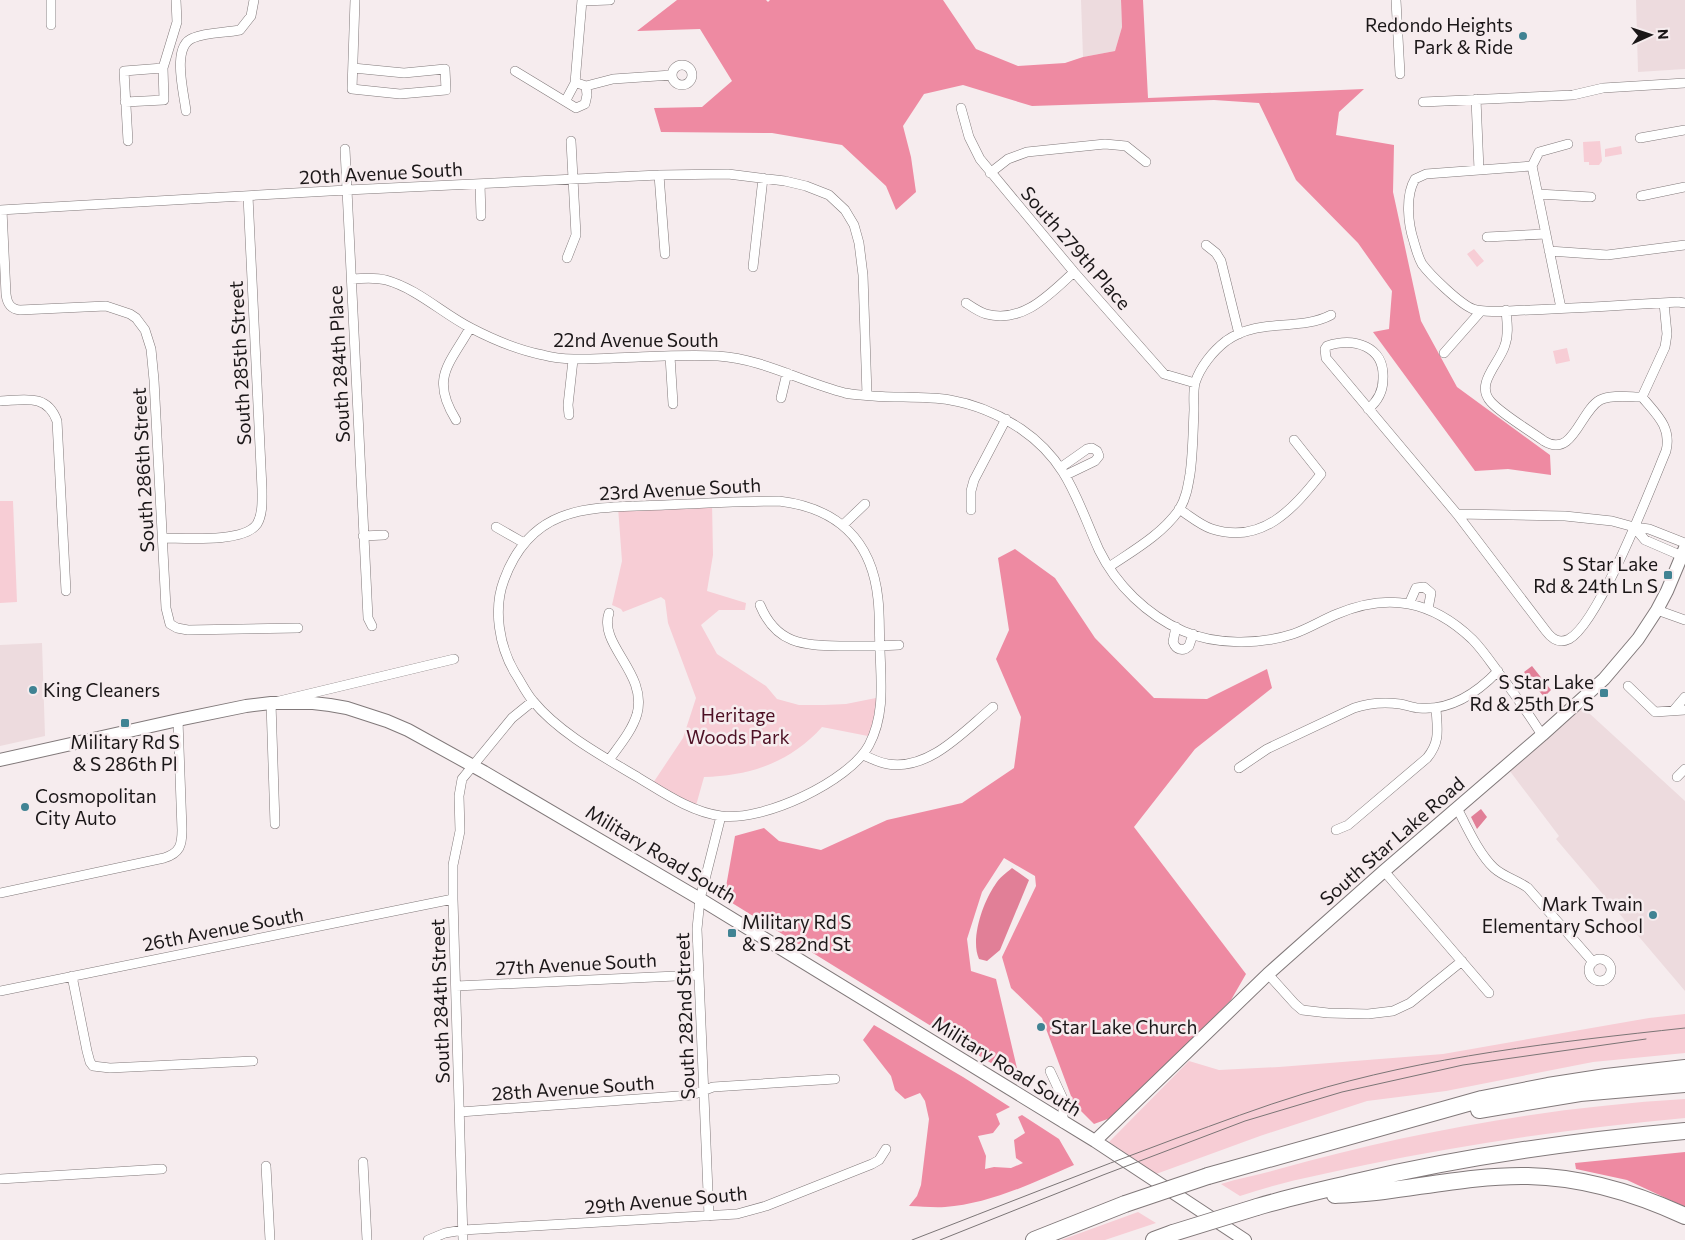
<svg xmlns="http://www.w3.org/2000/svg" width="1685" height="1240" font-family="Commissioner,sans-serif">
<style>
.built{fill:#eddbde}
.green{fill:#f7cdd5}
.forest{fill:#ee8aa2}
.water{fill:#e17f97}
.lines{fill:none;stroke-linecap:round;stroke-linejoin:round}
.street-casing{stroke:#81797a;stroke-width:10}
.secondary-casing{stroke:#81797a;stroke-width:14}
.highway-casing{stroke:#81797a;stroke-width:18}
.street{stroke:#fff;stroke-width:9}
.secondary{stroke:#fff;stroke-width:12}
.highway{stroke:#fff;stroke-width:16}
.tram{stroke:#7b7576;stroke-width:1}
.highway-bridge-casing{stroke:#81797a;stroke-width:18;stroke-linecap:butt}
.highway-bridge{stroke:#fff;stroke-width:16}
.poi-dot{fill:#408393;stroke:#f6ecee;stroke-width:2}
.labels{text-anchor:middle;stroke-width:5;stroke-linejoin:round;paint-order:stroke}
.poi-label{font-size:19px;fill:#1b1718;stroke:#f6ecee;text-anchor:end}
.street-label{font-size:19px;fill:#1b1718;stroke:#f6ecee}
.park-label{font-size:19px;fill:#4d1024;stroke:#f6ecee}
</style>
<rect width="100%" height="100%" fill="#f6ecee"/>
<path class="built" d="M1081 0H1121L1122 27 1115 51 1083 57Z
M1636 0H1685V69L1638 72Z
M42 643 45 736 0 746V645Z
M1578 703 1685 801V991L1556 839 1559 836 1506 766Z"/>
<path class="green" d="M1600 141 1602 161 1599 165H1589V162H1584L1583 142Z
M1621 146 1622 154 1605 157V149Z
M1474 249 1484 261 1477 267 1467 254Z
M1567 348 1570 361 1556 364 1553 351Z
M0 501H13L17 602 0 603Z
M712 503 713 555 707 591 746 603 745 610H719L701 625 717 654 766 686 777 699 799 705H824L846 704 881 697 873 737 822 727C791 762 750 776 704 777L695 809 651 786 683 738 696 698 668 623 665 600 661 597 623 612 621 609 612 605 622 561 618 507Z
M1685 1014V1053L1593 1062 1446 1091 1367 1101 1260 1136 1156 1174 1109 1142 1189 1061 1219 1070 1279 1067 1443 1054 1649 1018Z
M1685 1099V1118C1577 1128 1471 1143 1365 1165 1324 1174 1280 1182 1240 1196L1221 1184C1240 1178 1260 1175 1279 1169 1411 1132 1548 1107 1685 1099Z
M1138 1212 1156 1223 1105 1240H1061Z"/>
<path class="forest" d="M677 0H766L768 2 770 0H943L976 49 1018 66 1065 63 1083 57 1115 51 1122 27 1121 0H1143L1148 98 1364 89 1339 112 1336 135 1394 145 1393 192 1421 321 1457 387 1550 455 1551 475 1508 469 1475 471 1373 332 1389 329 1392 291 1358 243 1296 180 1259 103 1214 100 1032 106 963 85 924 94 903 126 911 157 916 192 896 210 886 186 842 145 772 133 661 132 654 108 702 107 732 81 700 29 637 31Z
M1015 549 1055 578 1095 638 1154 698 1207 699 1267 669 1272 688 1195 749 1134 827 1246 974 1231 1000 1113 1117 1094 1124 1074 1104 1042 1018 1011 988 1002 957 1036 886 1035 876 1004 858 982 892 967 939 971 971 996 979 1020 1081 724 898 735 836 764 828 779 841 821 850 887 820 962 803 1014 768 1021 717 996 659 1009 630 998 558Z
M874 1025 963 1077 1010 1107 996 1114 1000 1124 993 1133 978 1136 986 1156 985 1169 994 1167 1011 1168 1023 1163 1016 1158 1014 1140 1025 1133 1018 1117 1022 1115 1059 1139 1074 1165C1033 1183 989 1204 945 1207 933 1208 921 1206 909 1206L917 1196 921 1185 929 1119 925 1101 920 1093 905 1099 895 1090 891 1076 863 1040Z
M1685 1152V1207L1627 1180 1576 1169 1575 1163Z"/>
<path class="water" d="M1532 666 1551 690 1544 697 1524 672Z
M1481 809 1487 817 1477 829 1471 817Z
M1012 868 1029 880 1000 950 987 961 979 959C970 939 983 902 995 885 999 878 1006 873 1012 868Z"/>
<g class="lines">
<defs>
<path id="street" d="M51 0V25
M1396 0 1400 74
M583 1 610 0
M672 75a10 10 0 1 1 20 0a10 10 0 1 1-20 0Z
M353 68 404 73 445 69 446 90 400 94 352 89 355 0
M515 71 576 108 585 104 587 95 586 86
M580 84 586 86 613 79 672 75
M1476 99 1479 170
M566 100 575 83 582 0
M125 102 164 100 163 68
M1423 102 1573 95 1603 88 1685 83
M961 108 969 137 980 159 1074 272 1164 374 1195 383
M186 111C184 93 171 46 193 38 207 32 225 33 240 30L251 16 254 0
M1640 138 1685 130
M128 141 124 71 163 68 177 22 176 0
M345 149 368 618 372 626
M1532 166 1539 152 1568 144
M990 173 1008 159 1027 152 1105 144 1126 146 1146 162
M659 175 665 254
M480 184 481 216
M1538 194 1591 197
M1641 196 1685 187
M0 210 347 190 659 175 728 174 785 181 806 186 829 195 845 210 854 225 859 243 863 275 867 395
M2 210 6 294C7 303 10 309 20 310L106 306 130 314 136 318 145 330 151 349 154 380 166 608 170 624 177 628 188 630 298 628
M1487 237 1546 234
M1206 245 1216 253 1221 261 1239 334
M1549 251 1607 255 1685 245
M567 258 576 235 571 141
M753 267 763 178
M352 279C363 278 375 277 386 280 418 289 443 314 471 328 494 340 518 350 543 355 566 361 589 359 613 358 648 357 683 354 718 356 763 359 802 382 845 393 854 395 864 395 873 396 898 398 924 396 950 400 974 404 1000 415 1021 429 1068 461 1077 501 1099 550 1116 585 1147 615 1183 631 1215 645 1259 645 1293 634 1308 629 1322 620 1337 614 1389 592 1432 601 1472 639 1482 649 1490 661 1498 672 1514 693 1528 713 1542 735
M966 303C972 307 979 312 986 314 1023 324 1050 294 1074 272
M1561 308 1532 166 1426 174 1415 179C1405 196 1408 224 1414 242 1416 249 1418 257 1422 264 1430 275 1460 304 1473 309 1490 314 1512 310 1530 310 1579 308 1628 305 1678 302L1685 303
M1506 310C1507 322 1509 334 1505 345 1500 363 1474 384 1491 402 1503 415 1529 430 1544 441 1573 459 1580 411 1600 400 1611 394 1630 397 1642 397
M1444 353 1481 311
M670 356 673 404
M781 398 787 373
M0 401C24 400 47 393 57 421L66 591
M1368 409C1378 401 1383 391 1383 379 1385 346 1354 337 1327 346L1325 349 1326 358 1457 514 1546 631C1552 639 1559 644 1569 639 1599 623 1651 487 1666 451 1672 427 1656 414 1642 397L1665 347 1667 334 1664 303
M569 415 568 405 573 360
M456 420C430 378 449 365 470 328
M1060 468 1087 449 1092 448 1097 451 1099 456 1095 461 1066 475
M779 501C837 508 872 540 878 599 880 616 879 633 880 650 881 682 885 715 869 745 849 782 762 822 721 816 691 812 664 793 639 778 604 757 559 733 533 701 526 693 521 682 515 673 499 646 493 609 504 580 533 501 595 508 665 505 703 503 741 501 779 501Z
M1179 509C1190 516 1200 525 1212 529 1262 545 1293 509 1321 474L1294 440
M971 510V491L974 480 1006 419
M1457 514 1565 516 1612 521 1634 527 1649 529 1685 543
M843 525 865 504
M496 527 524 543
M1634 527 1645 540 1682 556
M363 536 384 535
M164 538C185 538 244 543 257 524 263 514 262 500 262 489L248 196
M1109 567C1134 550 1161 535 1179 510 1186 499 1188 486 1190 474 1193 453 1193 431 1194 410 1194 401 1193 392 1195 383 1200 367 1213 351 1226 341 1259 317 1298 332 1331 315
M1409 604 1416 588 1424 587 1431 593 1428 609
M760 605C777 646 805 645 844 646 862 646 880 646 899 645
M1657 610 1685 620
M1176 627 1173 642C1176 650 1183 652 1189 646L1193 634
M1628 686 1655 712 1685 710
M1674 710 1685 697
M863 755C871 758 879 763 888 764 929 771 964 731 993 707
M609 760C619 746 632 731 637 714 648 673 598 645 609 613
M1239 768 1267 749 1354 708C1369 703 1384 702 1400 704 1407 705 1413 708 1419 708 1451 711 1477 693 1498 671
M1677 777 1685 769
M1457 808C1467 827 1479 854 1494 868 1504 877 1517 880 1528 888L1593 962
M275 824 271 703 454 659
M1336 830 1348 825 1427 758C1441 741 1437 728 1436 708
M1384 871 1489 993
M0 893 164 858C180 853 182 845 182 830L178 720
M1589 970a11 11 0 1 1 22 0a11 11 0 1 1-22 0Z
M1268 974 1295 1004 1302 1010 1328 1013 1368 1014 1393 1011 1410 1003 1462 961
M72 976 87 1051 90 1062 93 1066 110 1068 253 1061
M456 986 698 975
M0 991 453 899
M1050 1071 1063 1099V1123
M460 1112 692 1095 713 1087 835 1079
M363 1162 367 1240
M266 1166 270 1240
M0 1179 162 1169
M709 1216 697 929 700 899 721 816
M428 1240 445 1233 463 1230 737 1214 766 1206 872 1164 879 1160 886 1149
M463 1240 453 899V865L460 831 459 796 462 779 512 718 533 701"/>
<path id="secondary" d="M0 760 178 720 246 706 271 703H313L330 705 347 708 387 721 408 730 484 772 700 899 1095 1141 1245 1240
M1095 1141 1268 974 1384 871 1542 735 1604 679 1638 639 1657 610 1667 591 1685 548"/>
<path id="highway" d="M1479 1110 1580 1093 1685 1084
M1208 1176 1482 1099 1548 1086 1606 1077 1685 1068
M1335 1195C1351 1194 1368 1193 1384 1191 1431 1185 1480 1175 1528 1176 1583 1177 1635 1193 1685 1216
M1257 1207C1290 1197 1323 1190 1356 1182 1465 1156 1574 1141 1685 1131
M1034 1240 1125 1204
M1154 1240 1173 1233"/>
</defs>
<use href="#street" class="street-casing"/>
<use href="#secondary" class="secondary-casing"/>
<use href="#highway" class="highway-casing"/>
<use href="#street" class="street"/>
<use href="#secondary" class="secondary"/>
<use href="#highway" class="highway"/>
<path class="tram" d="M912 1240C1000 1206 1088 1171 1177 1138 1219 1123 1260 1107 1303 1094 1427 1056 1557 1042 1685 1028
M940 1240 1103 1175 1245 1121 1342 1092 1463 1065 1646 1039"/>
<defs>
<path id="highway-bridge" d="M1125 1204 1208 1176
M1173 1233 1257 1207"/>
</defs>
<use href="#highway-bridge" class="highway-bridge-casing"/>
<use href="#highway-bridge" class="highway-bridge"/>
</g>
<g class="poi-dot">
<circle cx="1523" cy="36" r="5"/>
<rect x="1663" y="570" width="10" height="10" rx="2.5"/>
<circle cx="33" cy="690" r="5"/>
<rect x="1599" y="688" width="10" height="10" rx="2.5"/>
<rect x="120" y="718" width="10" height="10" rx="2.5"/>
<circle cx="25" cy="807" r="5"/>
<circle cx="1653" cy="915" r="5"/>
<rect x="727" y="928" width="10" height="10" rx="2.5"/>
<circle cx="1041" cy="1027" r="5"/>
</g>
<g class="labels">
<g class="poi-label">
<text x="1513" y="32">Redondo Heights<tspan x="1513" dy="22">Park &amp; Ride</tspan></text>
<text x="1658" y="571">S Star Lake<tspan x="1658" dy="22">Rd &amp; 24th Ln S</tspan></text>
<text x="1594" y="689">S Star Lake<tspan x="1594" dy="22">Rd &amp; 25th Dr S</tspan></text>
<text x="43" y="697" text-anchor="start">King Cleaners</text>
<text x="125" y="749" text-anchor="middle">Military Rd S<tspan x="125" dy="22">&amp; S 286th Pl</tspan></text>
<text x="35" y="803" text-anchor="start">Cosmopolitan<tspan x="35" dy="22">City Auto</tspan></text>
<text x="1643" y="911">Mark Twain<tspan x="1643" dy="22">Elementary School</tspan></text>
<text x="742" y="929" text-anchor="start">Military Rd S<tspan x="742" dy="22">&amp; S 282nd St</tspan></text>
<text x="1051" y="1034" text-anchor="start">Star Lake Church</text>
</g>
<g class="street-label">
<text transform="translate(381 173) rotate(-3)" y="7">20th Avenue South</text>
<text transform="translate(1076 248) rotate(49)" y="7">South 279th Place</text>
<text x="636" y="347">22nd Avenue South</text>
<text transform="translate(240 363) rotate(-93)" y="7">South 285th Street</text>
<text transform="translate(339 364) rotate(-93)" y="7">South 284th Place</text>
<text transform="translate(143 470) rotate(-93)" y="7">South 286th Street</text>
<text transform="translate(680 489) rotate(-3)" y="7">23rd Avenue South</text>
<text transform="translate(1392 841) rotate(-41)" y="7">South Star Lake Road</text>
<text transform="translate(661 854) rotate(31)" y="7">Military Road South</text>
<text transform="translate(223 929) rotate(-11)" y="7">26th Avenue South</text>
<text transform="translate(576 964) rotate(-3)" y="7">27th Avenue South</text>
<text transform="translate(440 1001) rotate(-92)" y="7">South 284th Street</text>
<text transform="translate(685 1016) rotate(-92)" y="7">South 282nd Street</text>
<text transform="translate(1007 1066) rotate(32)" y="7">Military Road South</text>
<text transform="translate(573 1088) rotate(-4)" y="7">28th Avenue South</text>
<text transform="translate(666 1200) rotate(-5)" y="7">29th Avenue South</text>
</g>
<g class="park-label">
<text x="738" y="722">Heritage<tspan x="738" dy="22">Woods Park</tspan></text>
</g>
</g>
<g transform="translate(1650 35) rotate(87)" stroke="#f6ecee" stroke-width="4" paint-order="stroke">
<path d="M0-4L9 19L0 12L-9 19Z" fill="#1b1718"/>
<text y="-8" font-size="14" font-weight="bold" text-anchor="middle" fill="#1b1718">N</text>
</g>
</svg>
